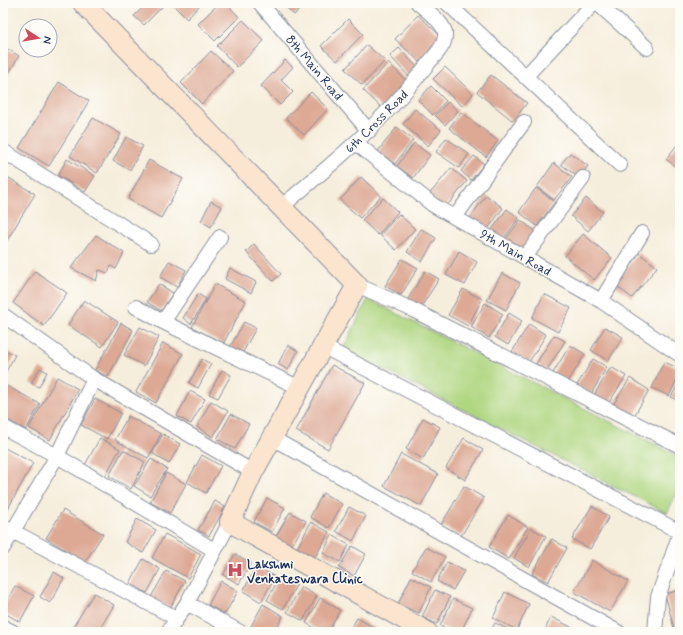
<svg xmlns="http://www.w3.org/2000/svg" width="683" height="635" font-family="Mynerve,sans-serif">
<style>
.green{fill:#afd680;stroke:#65826f}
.building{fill:#dda994}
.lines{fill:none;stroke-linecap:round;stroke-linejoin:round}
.street-casing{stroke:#888e9d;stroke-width:16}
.secondary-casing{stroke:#888e9d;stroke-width:22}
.street{stroke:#fff;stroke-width:14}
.secondary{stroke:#fbe5cf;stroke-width:20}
.labels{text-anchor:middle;stroke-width:3;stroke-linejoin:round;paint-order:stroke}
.street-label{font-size:13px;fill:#1b2f5e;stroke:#fdfcf7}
.poi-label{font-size:13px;font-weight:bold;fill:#1b2f5e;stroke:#fdfcf7;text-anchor:start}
</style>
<rect width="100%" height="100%" fill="#fdfcf7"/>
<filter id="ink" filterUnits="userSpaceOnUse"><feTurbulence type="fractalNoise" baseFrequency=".025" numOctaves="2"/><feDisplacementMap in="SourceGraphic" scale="8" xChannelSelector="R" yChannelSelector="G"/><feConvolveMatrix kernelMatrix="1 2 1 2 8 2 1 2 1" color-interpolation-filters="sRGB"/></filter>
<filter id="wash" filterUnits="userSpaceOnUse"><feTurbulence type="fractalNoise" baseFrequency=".012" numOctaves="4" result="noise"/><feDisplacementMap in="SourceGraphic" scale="16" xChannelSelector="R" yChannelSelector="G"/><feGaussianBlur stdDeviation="0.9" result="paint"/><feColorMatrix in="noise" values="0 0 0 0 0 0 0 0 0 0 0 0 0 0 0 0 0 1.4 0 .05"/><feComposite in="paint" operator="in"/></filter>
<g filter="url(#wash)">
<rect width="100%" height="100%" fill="#f6eedc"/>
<path class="green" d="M368 299 680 457V487L667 513 343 349Z"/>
<g id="blocks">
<path class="building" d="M148 3H162L164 5 144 25 134 16Z
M175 3H200L201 4 187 19 173 5Z
M219 3H226L239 17 215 41 198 24Z
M282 3H306L294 15Z
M418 15 444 39 421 63 395 39Z
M348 19 363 34 337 61 321 46Z
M243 20 264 41 237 67 217 46Z
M367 45 385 61 362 85 345 69Z
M3 46 19 56 3 83Z
M399 48 419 69 410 78 390 56Z
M211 51 233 71 202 104 181 83Z
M285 60 293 67 281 80 293 92 280 105 261 86Z
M388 63 410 84 385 111 363 90Z
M445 67 473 94 462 106 433 79Z
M491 75 527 103 513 121 477 92Z
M59 82 89 101 49 166 19 148Z
M431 86 446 101 433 115 418 100Z
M311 92 328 109 304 135 286 118Z
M448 102 458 111 445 125 435 115Z
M415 109 441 130 428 146 403 124Z
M461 112 498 141 486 157 449 128Z
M93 118 121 134 97 173 70 156Z
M397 127 413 140 395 164 378 151Z
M126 137 143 146 130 170 113 161Z
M446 138 469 154 459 168 436 152Z
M680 141V170L666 159Z
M414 143 430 155 413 178 397 166Z
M570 153 588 166 579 178 561 164Z
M474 156 484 164 471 180 461 171Z
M67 159 95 176 85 192 58 175Z
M149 160 183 179 161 218 128 199Z
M554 163 572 177 554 200 537 187Z
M451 168 467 181 444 210 427 197Z
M4 175 35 194 6 242 3 240Z
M361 177 381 196 360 218 340 200Z
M536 188 555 202 537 226 519 212Z
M486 195 503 208 485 233 468 221Z
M383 198 398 212 378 235 362 220Z
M586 198 603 212 588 231 571 216Z
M211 201 222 207 211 227 201 221Z
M507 209 519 218 502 241 490 232Z
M399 214 415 229 396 250 380 235Z
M520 220 537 232 521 253 505 240Z
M421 229 436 238 422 262 407 252Z
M583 234 612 258 594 280 565 256Z
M96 235 124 253 116 269 111 266 108 273 99 270 96 281 71 268Z
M254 244 281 274 273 281 246 252Z
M459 251 477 262 465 285 446 275Z
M639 253 657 267 632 298 614 284Z
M402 259 418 268 401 295 385 286Z
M169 261 186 270 177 287 160 277Z
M230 268 256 282 251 293 225 279Z
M35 271 67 293 44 326 13 303Z
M425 271 439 279 421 307 408 299Z
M502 273 520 283 506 310 487 300Z
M159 284 173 293 161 311 147 302Z
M215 284 246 301 223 344 192 327Z
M463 289 482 299 468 326 448 315Z
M198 294 206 299 191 324 183 318Z
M544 294 571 308 558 332 532 318Z
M84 300 118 322 102 347 68 325Z
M485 303 503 314 489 338 471 327Z
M509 313 522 321 508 345 495 337Z
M244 322 256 328 242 354 230 347Z
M121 323 133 330 108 377 95 370Z
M529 324 546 335 529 362 512 352Z
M140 327 159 337 144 366 124 355Z
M605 327 623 337 608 361 591 350Z
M554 335 565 341 547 370 536 364Z
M163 343 183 354 156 403 136 392Z
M288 345 298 351 288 370 278 364Z
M570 345 585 354 568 382 553 373Z
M3 349 15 355 3 377Z
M202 359 211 364 198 388 189 383Z
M593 359 607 367 591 394 577 385Z
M664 362 680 369V373L669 396 652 388Z
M332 365 365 383 328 449 296 431Z
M611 367 626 376 608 404 594 395Z
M40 368 47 372 39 387 31 383Z
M222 370 231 375 218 398 209 394Z
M57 377 78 389 50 440 29 428Z
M630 378 649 390 633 418 613 405Z
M680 381V402L671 397Z
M3 384 40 404 26 430 3 417Z
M190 391 205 399 191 424 177 416Z
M95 399 121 413 107 439 81 425Z
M211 401 228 411 213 437 197 427Z
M231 414 249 424 235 449 217 439Z
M128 416 161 434 148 458 115 440Z
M423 418 440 427 423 459 406 449Z
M163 434 180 444 169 464 152 453Z
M100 438 120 449 105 476 85 465Z
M464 438 483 450 465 480 446 468Z
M3 447 33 463 3 518Z
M123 450 145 462 131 489 109 476Z
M401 454 438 474 421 506 384 486Z
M202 455 221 466 206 493 187 482Z
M151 459 167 469 150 496 134 486Z
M166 473 186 484 170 513 150 502Z
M464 486 484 498 461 536 441 525Z
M323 493 342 504 329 528 310 517Z
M267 498 285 508 272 532 254 522Z
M215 501 225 507 209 536 198 530Z
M592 506 609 517 590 549 572 539Z
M349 507 366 516 353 541 336 531Z
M63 510 103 534 85 562 46 538Z
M290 512 306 521 291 547 275 538Z
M508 515 528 527 509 559 489 547Z
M137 519 156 530 143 553 125 542Z
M311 522 329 532 314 559 296 550Z
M531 528 546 536 529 567 514 558Z
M165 534 201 554 188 578 152 558Z
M332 535 349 545 340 562 323 553Z
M552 539 567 548 548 582 532 574Z
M352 546 366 554 354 576 339 568Z
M426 547 445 557 431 582 412 571Z
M235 554 251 563 239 584 223 575Z
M143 559 160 569 147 593 130 583Z
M592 560 628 581 610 612 574 592Z
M447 562 464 571 453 590 437 581Z
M257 566 275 577 261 602 243 591Z
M166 571 185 581 170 608 151 597Z
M54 572 64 578 50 603 40 597Z
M281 575 297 584 283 609 267 600Z
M411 577 431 587 419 613 398 604Z
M221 581 238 591 225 614 208 605Z
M15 586 34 596 20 622 3 612V608Z
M301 587 317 596 303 621 287 612Z
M435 590 450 597 437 624 422 617Z
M680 590V632H675L665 594Z
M505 592 529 604 517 630 493 618Z
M94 593 114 605 98 632H70Z
M320 598 340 610 328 632H322L306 623Z
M453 599 472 608 461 632H454L440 626Z
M263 604 283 616 275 632H257L250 628Z
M551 617 571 627 568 632H544Z
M357 618 375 628 373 632H349Z
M495 623 511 631 510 632H490Z"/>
</g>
</g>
<g filter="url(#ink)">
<use href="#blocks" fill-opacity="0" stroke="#888e9d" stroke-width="1"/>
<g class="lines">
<defs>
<path id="street" d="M260 3 369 131
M447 3 620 165
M597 3 647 48
M525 77 594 3
M356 143 433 205 601 301 680 355
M3 151 151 244
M281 207C335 162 384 121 427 65 434 56 446 46 445 34 445 23 426 10 418 3
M455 217 524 122
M525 257 583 178
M357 285 411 309 680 446
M601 301 642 233
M136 307 163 322 300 388
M3 315 94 379 253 472
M163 322 220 237
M324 347 680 532
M3 427 57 456 214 550
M272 438 618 632
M3 526 176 618
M3 548 57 456 94 379
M187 603 240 632
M3 627 13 632
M168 632 187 603 230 522
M655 632 658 597 680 533"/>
<path id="secondary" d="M83 3 357 285 253 472 230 522 427 632"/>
</defs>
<use href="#street" class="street-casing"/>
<use href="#secondary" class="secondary-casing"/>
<use href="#street" class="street"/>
<use href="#secondary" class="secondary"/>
</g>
</g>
<defs>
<symbol id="hospital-bare" viewBox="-9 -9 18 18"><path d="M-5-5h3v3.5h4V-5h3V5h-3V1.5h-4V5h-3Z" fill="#d1495b" stroke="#fdfcf7" stroke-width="2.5" paint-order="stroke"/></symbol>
</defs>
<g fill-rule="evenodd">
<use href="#hospital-bare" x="224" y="559" width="22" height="22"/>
</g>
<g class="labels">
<g class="street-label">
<text transform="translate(315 67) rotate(50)" y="5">8th Main Road</text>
<text transform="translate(376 121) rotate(-45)" y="5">6th Cross Road</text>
<text transform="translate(516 252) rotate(30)" y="5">9th Main Road</text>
</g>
<g class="poi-label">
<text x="247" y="568">Lakshmi<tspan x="247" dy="15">Venkateswara Clinic</tspan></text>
</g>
</g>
<rect width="683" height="635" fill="none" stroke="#fdfcf7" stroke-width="16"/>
<g transform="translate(38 38) rotate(102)"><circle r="19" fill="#fdfcf7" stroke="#a3aaba"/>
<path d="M0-3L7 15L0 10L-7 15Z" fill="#d1495b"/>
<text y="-6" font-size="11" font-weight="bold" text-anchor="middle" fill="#1b2f5e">N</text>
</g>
</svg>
